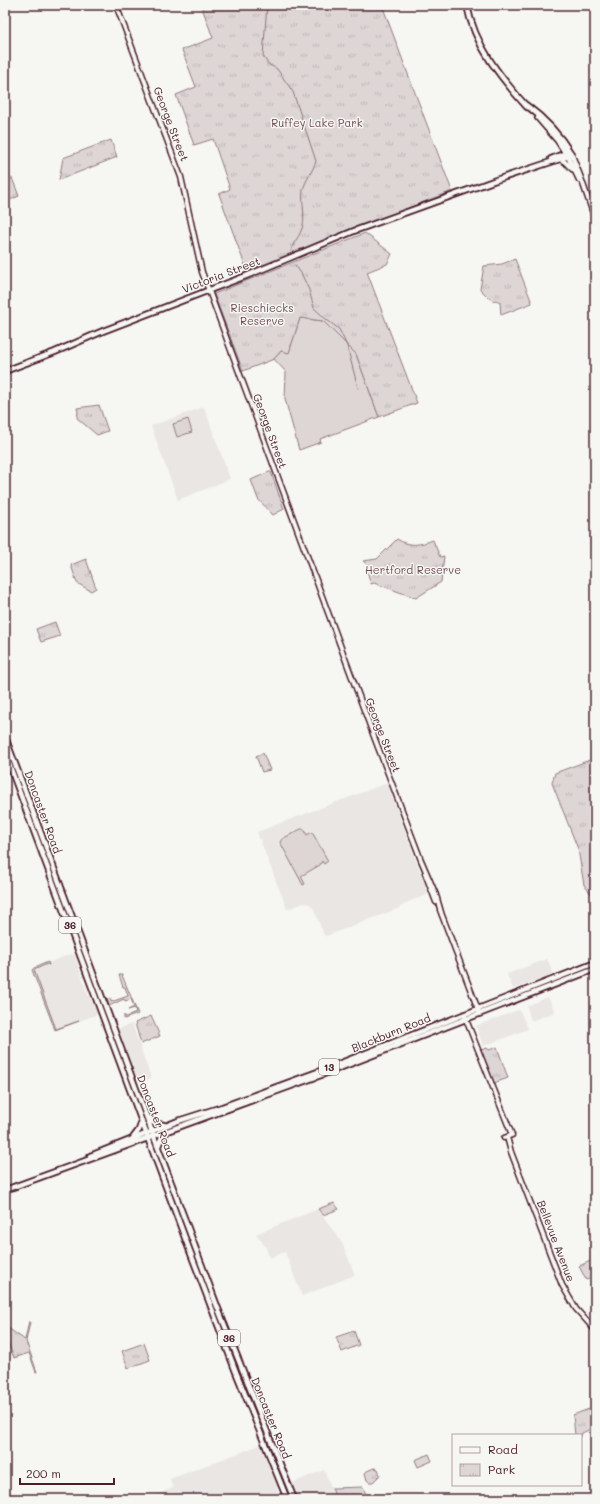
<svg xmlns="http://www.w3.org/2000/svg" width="600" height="1504" font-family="Mali,sans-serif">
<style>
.built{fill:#e9e6e3}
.grass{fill:#ddd6d5;stroke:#947a80}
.park{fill:url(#park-tufts);stroke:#947a80}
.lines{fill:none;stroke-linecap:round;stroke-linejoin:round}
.stream{stroke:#8e747a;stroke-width:1}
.secondary-casing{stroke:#4a1f2b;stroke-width:7}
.primary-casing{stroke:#4a1f2b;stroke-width:8}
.secondary{stroke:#f6f6f2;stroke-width:4}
.primary{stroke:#f6f6f2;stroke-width:4.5}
.labels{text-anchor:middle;stroke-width:3;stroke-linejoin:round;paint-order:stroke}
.shield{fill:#f6f6f2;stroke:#7e6067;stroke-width:1}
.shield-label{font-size:10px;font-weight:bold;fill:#4a1f2b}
.park-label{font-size:11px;fill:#6f4d56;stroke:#f6f6f2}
.street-label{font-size:11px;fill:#4a1f2b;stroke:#f6f6f2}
</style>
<defs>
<pattern id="park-tufts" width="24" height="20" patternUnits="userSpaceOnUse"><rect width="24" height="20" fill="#ddd6d5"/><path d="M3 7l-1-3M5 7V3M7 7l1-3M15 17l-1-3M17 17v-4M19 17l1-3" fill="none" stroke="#bfb7b7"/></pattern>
</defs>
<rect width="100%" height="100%" fill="#f6f6f2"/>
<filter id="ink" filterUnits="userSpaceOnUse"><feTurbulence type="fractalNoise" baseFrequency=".025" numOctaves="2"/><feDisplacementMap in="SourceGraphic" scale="8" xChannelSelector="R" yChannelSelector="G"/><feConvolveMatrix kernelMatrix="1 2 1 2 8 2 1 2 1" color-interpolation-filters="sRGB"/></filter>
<g filter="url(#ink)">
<path class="built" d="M204 407 230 479 178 500 151 426Z
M387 783 428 892 427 895 410 901 397 909 326 936 324 935 314 909 310 904 304 903 287 909 257 832Z
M71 954 75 956 86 990 98 1014 55 1030 33 969Z
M547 959 553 972 549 976 513 989 507 974Z
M548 997 555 1012 531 1021 527 1006Z
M518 1010 520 1011 528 1029 483 1046 476 1026Z
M132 1024 151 1078 139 1083 118 1029Z
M318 1209 342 1243 355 1275 302 1296 285 1252 269 1258 266 1247 256 1234Z
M260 1445 278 1486 277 1489 281 1499H148V1498L173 1488 170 1479Z
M324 1470 336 1499H298L292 1483Z"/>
<path class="grass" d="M300 318 323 321 356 354 379 417 320 439 321 442 299 450 285 399 286 372 274 359 281 351 289 352Z
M188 419 192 432 177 437 173 424Z
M301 829H304L307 835 312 832 328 861 324 864 322 861 320 865 301 876 305 884 303 885 280 842 282 839Z
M48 962 49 965 47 964 34 970 56 1029 79 1021 55 1030 32 970 34 968Z
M119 975H122L138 1014 124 1019V1015L126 1017 136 1013 135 1008 128 1010 134 1007 131 999 125 1001 124 999 109 1006 107 999 110 998 111 1002 128 996 125 987H123Z
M429 1454 432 1461 418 1467 415 1460Z"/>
<path class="park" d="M201 5H382L452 191 247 271 219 194 230 189 213 139 194 145 176 95 196 87 182 50 213 38Z
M111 140 117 157 59 180 63 158Z
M12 178 19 196 5 202V180Z
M365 233 392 254 387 264 367 272 417 403 379 417 356 354 323 321 300 318 289 353 281 351 274 359 243 371 214 294Z
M515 259 532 303 501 315 500 302 496 300 492 301 480 289 484 266 502 264Z
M99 405 108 431 97 435 77 418 78 412 77 408Z
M269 472H271L284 509 273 515 258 499 251 480Z
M397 539C409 547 420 545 433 540L440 557 444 556 441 582 416 598 374 583 371 584 367 571 368 565 363 561 377 559Z
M86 559 96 588 91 591 77 583 71 565Z
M55 622 60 636 41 642 36 629Z
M263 753 270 770 262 772 256 756Z
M595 758V899L584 885 578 849 552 783 555 773Z
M151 1016 160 1036 141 1044 135 1023Z
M497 1047 508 1078 494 1083 481 1050 487 1048 489 1050Z
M334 1203 339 1209 323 1215 318 1209Z
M595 1259V1277L586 1280 579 1266Z
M29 1321 30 1322 26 1341 37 1372H36L29 1353 14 1358 9 1345 5 1346V1326L25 1340Z
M354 1331 359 1345 342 1352 336 1337Z
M144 1343 150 1360 128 1368 122 1351Z
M589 1409H595V1427L582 1433 581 1436 575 1435 573 1415Z
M374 1468 378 1469 380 1475 373 1482H369L367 1480 365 1473 367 1471Z
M363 1487 368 1499H336L332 1488Z"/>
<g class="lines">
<path class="stream" d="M267 5 263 56 268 64 277 69 293 92 316 161C313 171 305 181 303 190 301 203 307 219 301 231 298 239 293 242 291 251
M295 265 301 273 309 290 314 308 327 320 339 329 347 346 358 388"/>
<defs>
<path id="secondary" d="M116 5 181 177 202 272 373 734 421 860 436 895 441 912
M572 155 581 178 595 219
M568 157 579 180
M560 159 565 162 572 169
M425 873 436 902
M440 910 479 1012
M465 1017 512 1135 504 1138
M507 1137 511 1152 562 1285 576 1309 595 1330"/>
<path id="primary" d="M467 5C474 45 501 78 527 107
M538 118 558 141 568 157
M551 159 568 152
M5 371 55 352 103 331 246 276 354 231 496 180 572 155C560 135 544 118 526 105
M5 737 217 1306 294 1499
M5 753 188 1246 236 1372 287 1499
M147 1116 154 1123 164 1125
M133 1138 139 1130 142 1121
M158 1146 161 1139 166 1133
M90 1156 178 1121 222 1107 323 1070 595 963
M5 1190 324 1074 595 969"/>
</defs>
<use href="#secondary" class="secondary-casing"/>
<use href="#primary" class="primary-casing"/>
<use href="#secondary" class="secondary"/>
<use href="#primary" class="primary"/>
</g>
</g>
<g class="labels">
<g class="shield">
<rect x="59" y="917" width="22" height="16" rx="3"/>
<rect x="319" y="1059" width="20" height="16" rx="3"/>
<rect x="218" y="1330" width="22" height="16" rx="3"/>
</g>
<g class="shield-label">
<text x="70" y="929">36</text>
<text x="329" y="1071">13</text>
<text x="229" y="1342">36</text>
</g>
<g class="park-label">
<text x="317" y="127">Ruffey Lake Park</text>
<text x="262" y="312">Rieschiecks<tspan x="262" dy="13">Reserve</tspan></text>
<text x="413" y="574">Hertford Reserve</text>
</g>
<g class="street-label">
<text transform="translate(171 124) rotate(69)" y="4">George Street</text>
<text transform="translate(221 275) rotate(-21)" y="4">Victoria Street</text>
<text transform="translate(270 431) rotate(70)" y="4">George Street</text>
<text transform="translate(383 735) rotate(69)" y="4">George Street</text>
<text transform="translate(43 812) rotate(70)" y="4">Doncaster Road</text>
<text transform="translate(391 1033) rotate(-22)" y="4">Blackburn Road</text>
<text transform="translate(156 1116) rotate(69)" y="4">Doncaster Road</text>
<text transform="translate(556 1241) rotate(69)" y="4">Bellevue Avenue</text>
<text transform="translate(271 1418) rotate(68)" y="4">Doncaster Road</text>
</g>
</g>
<rect width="600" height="1504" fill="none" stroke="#f6f6f2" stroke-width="20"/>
<rect x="10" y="10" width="580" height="1484" fill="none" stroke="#4a1f2b" stroke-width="1.5" filter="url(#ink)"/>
<rect x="452" y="1434" width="130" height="52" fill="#f6f6f2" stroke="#b1a0a2"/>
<rect x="460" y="1447" width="20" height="6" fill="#f6f6f2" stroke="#b1a0a2"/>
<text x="488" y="1454" font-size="12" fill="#4a1f2b">Road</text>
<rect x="460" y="1464" width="20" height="12" fill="url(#park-tufts)" stroke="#b1a0a2"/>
<text x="488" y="1474" font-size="12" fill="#4a1f2b">Park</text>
<path d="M20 1478v6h94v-6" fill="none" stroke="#4a1f2b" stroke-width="2"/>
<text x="26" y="1478" font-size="12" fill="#4a1f2b" stroke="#f6f6f2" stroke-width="3" paint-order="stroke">200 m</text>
</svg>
